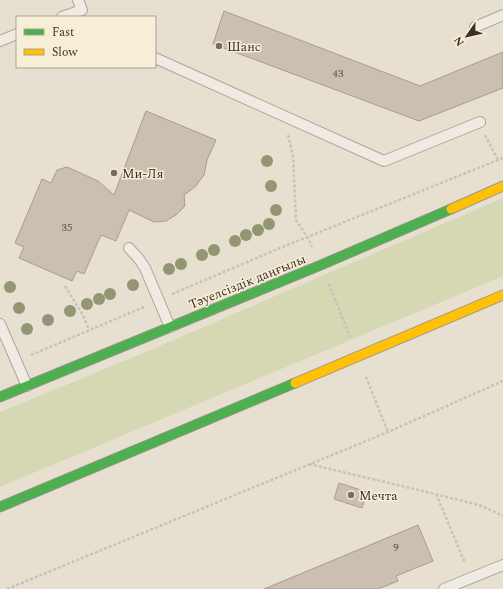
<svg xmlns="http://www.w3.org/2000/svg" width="503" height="589" font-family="Spectral,serif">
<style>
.green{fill:#d6d7b3}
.building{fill:#cbbfb2;stroke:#a89c90}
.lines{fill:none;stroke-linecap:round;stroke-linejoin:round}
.lane-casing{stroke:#ada599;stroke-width:12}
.fast-casing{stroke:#9c958a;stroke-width:11}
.slow-casing{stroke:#9c958a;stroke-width:11}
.path{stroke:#c8c2b9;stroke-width:2.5;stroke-dasharray:3 2;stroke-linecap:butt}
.lane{stroke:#efebe3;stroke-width:10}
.fast{stroke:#4caf50;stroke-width:9}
.slow{stroke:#ffc107;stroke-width:9}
.tree{fill:#929673}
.poi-dot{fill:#786c5e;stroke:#f7eed8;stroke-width:1.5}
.labels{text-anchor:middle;stroke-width:3;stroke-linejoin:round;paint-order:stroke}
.number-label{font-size:11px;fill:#605244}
.poi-label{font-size:13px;fill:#3d2e20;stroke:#f7eed8;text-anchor:start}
.street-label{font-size:13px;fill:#3d2e20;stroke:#f7eed8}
</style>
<rect width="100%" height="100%" fill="#e7e0d1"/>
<path class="green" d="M503 198V276L0 487V412L134 357Z"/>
<path class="building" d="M224 11 420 86 503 52V88L419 121 213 44Z
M146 111 216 140 207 160 204 175 195 187 184 195 185 206 176 215 166 221 154 222 129 210 116 241 101 235 84 274 77 271 72 281 19 258 24 247 15 243 42 179 51 183 57 170 67 167 98 181 114 195Z
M339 483 367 492 362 508 334 499Z
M418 525 433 561 396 576 398 581 378 589H264Z"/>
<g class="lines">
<defs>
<path id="lane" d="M62 17 82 10 78 0
M475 27 503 15
M0 41 17 34
M155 58 384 161 480 122
M129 248 139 259 145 268 170 327
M0 324 27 386
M444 589 503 565"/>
<path id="fast" d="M0 397 321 265 451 209
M0 507 295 383"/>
<path id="slow" d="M451 209 503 186
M295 383 503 295"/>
</defs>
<use href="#lane" class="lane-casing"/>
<use href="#fast" class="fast-casing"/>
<use href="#slow" class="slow-casing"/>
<path class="path" d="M288 135 293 156 296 220 308 238 312 247
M485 135 498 160
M329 284 350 337
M65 286 83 315 89 330
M172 294 280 248 503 158
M31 355 144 307
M366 377 388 432
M309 464 435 494 482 506 503 516
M436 494 465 563
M7 589 388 432 503 381"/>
<use href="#lane" class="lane"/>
<use href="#fast" class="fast"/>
<use href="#slow" class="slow"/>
</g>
<g class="tree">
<circle cx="267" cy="161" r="6"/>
<circle cx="271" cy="186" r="6"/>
<circle cx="276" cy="210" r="6"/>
<circle cx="269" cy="224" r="6"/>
<circle cx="258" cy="230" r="6"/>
<circle cx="246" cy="235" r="6"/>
<circle cx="235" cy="241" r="6"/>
<circle cx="214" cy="250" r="6"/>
<circle cx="202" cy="255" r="6"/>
<circle cx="181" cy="264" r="6"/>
<circle cx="169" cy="269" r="6"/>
<circle cx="133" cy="285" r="6"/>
<circle cx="10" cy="287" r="6"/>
<circle cx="110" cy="294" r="6"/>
<circle cx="99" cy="299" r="6"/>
<circle cx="87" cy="304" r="6"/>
<circle cx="19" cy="308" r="6"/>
<circle cx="70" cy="311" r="6"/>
<circle cx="48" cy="320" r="6"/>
<circle cx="27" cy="329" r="6"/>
</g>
<g class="poi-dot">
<circle cx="219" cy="46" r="4"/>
<circle cx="114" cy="173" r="4"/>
<circle cx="351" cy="495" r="4"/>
</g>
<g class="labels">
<g class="number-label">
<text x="338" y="77">43</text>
<text x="67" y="231">35</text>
<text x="396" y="551">9</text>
</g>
<g class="poi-label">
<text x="227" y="51">Шанс</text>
<text x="122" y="178">Ми-Ля</text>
<text x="359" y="500">Мечта</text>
</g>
<g class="street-label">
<text transform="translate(247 281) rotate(-22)" y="5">Тәуелсіздік даңғылы</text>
</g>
</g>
<rect x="16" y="16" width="140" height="52" fill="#f7eed8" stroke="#ada18e"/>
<rect x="24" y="29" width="20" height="6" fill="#4caf50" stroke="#ada18e"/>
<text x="52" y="36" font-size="12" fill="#3d2e20">Fast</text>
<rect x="24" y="49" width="20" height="6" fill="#ffc107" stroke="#ada18e"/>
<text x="52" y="56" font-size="12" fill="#3d2e20">Slow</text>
<g transform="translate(467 36) rotate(236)" stroke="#f7eed8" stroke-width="3" paint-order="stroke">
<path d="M0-3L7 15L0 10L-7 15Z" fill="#3d2e20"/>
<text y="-6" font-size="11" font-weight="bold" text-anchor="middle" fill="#3d2e20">N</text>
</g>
</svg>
